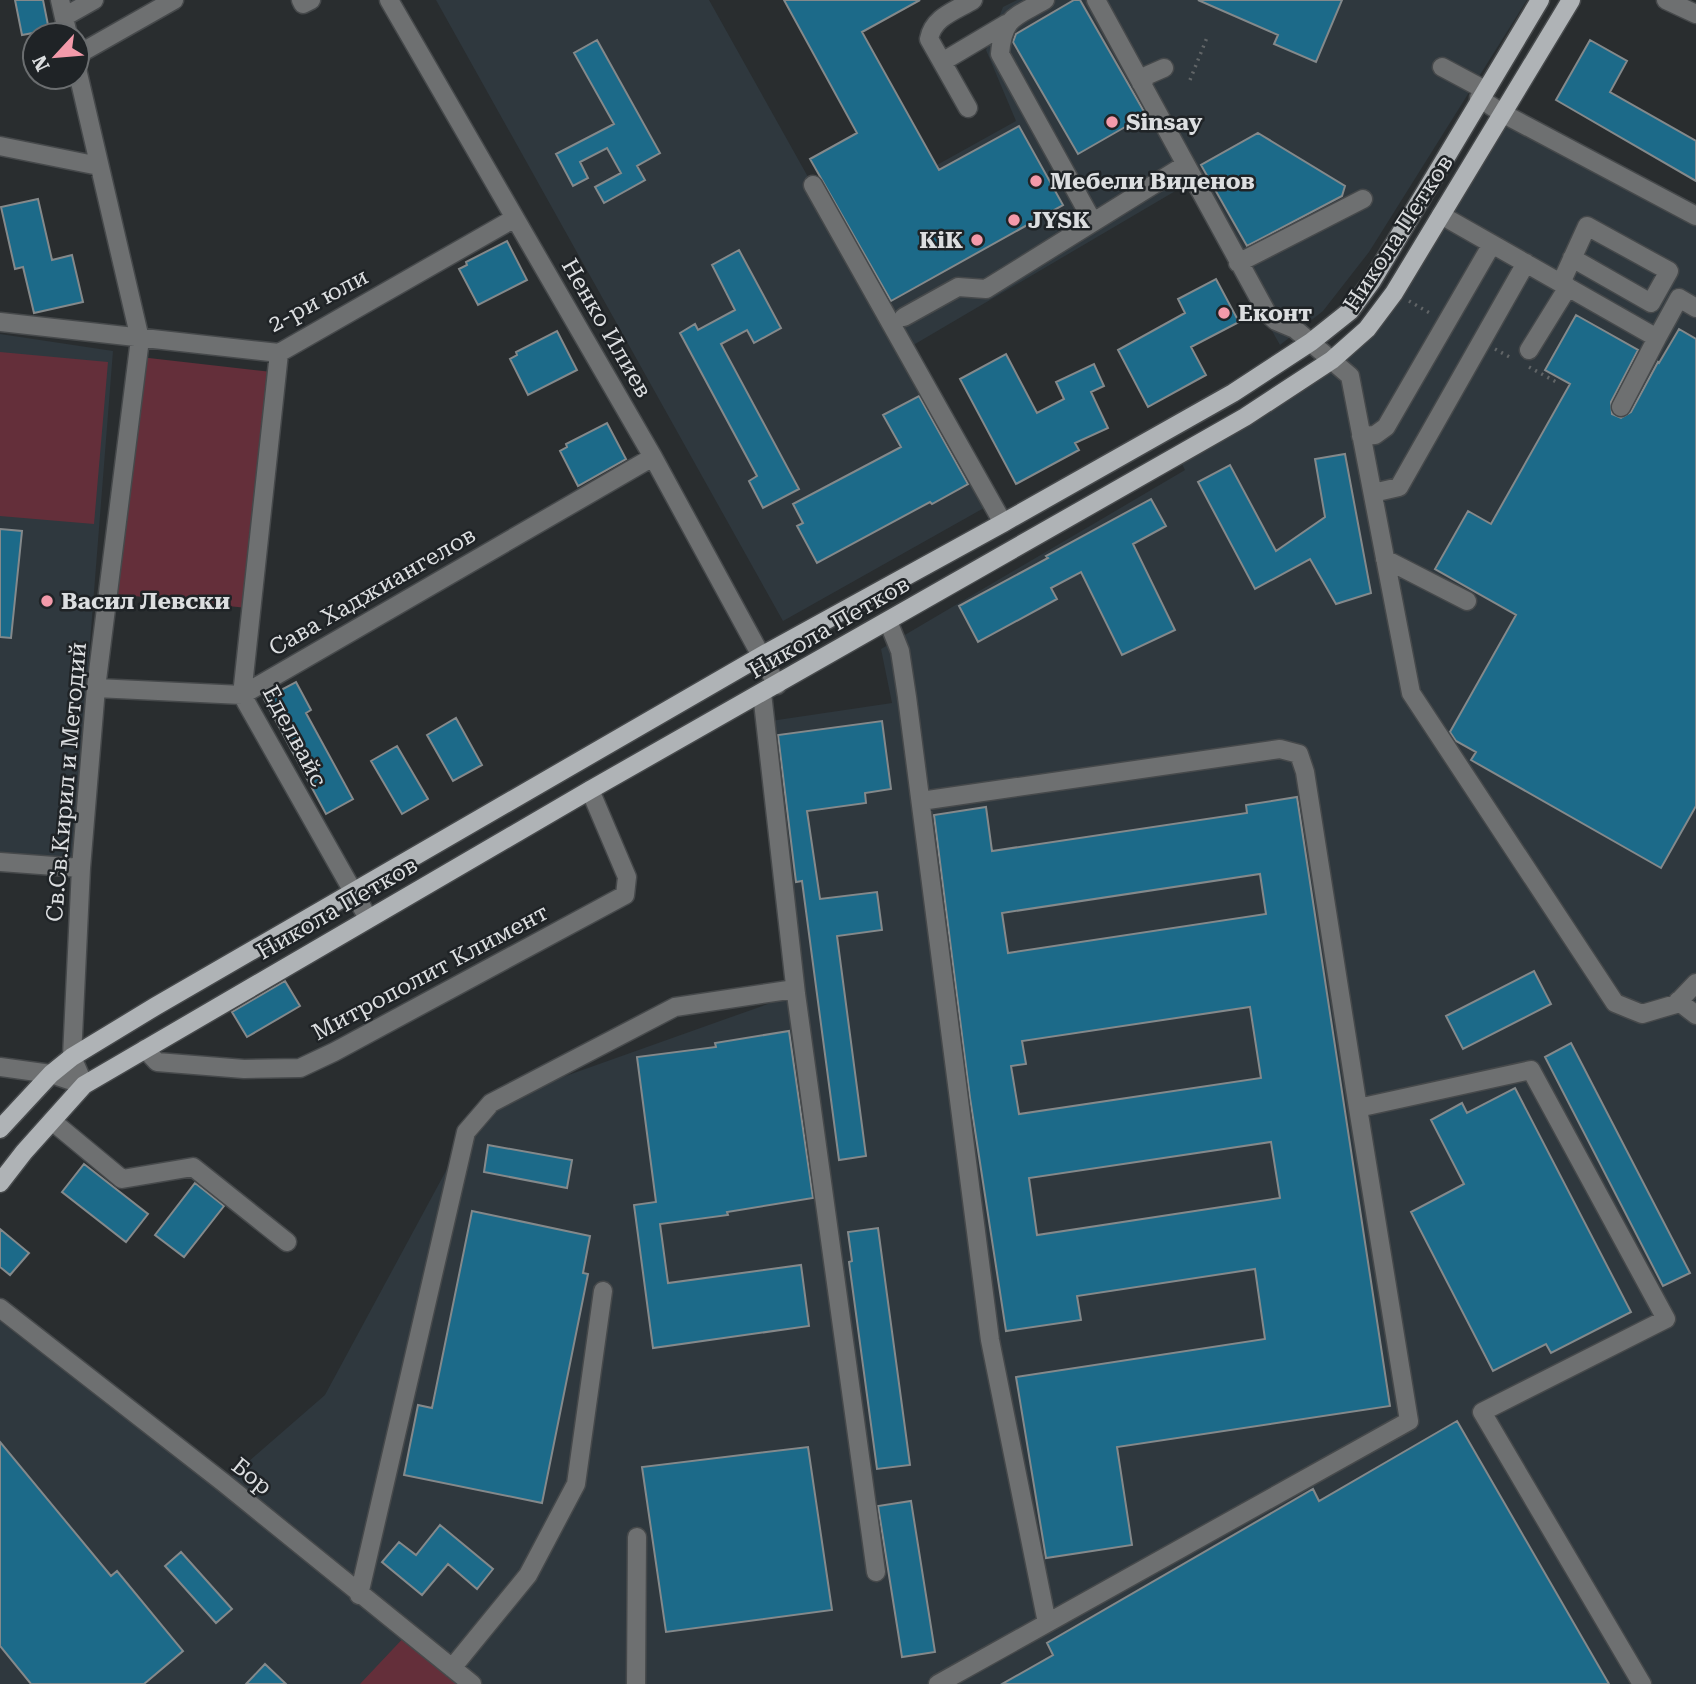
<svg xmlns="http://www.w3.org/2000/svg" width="1696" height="1684" font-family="'Roboto Serif',serif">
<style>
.built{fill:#2f383e}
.green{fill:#642f3a}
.building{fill:#1c6a89;stroke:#84898b;stroke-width:2;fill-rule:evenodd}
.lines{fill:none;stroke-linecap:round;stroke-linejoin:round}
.minor-casing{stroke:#46494b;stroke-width:21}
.major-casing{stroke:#46494b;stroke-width:21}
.path{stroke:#616567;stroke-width:3.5;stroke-dasharray:2 5;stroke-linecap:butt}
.minor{stroke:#6e7071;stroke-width:18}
.major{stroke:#afb3b6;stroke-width:18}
.poi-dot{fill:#f39aaa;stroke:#1f2326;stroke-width:2.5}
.labels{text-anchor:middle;stroke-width:5;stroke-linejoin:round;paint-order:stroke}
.poi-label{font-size:23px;font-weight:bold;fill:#dcdee0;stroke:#1f2326;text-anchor:start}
.street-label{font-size:23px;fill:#dcdee0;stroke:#1f2326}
</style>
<rect width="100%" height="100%" fill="#292d2f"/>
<path class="built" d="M436 0H709L991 504 783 621Z
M1017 0H1527L1369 252 1323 311 1280 345 1189 183 910 347 838 220 1016 121 986 50 1003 7Z
M1502 113 1696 223V1684H0V1317L224 1483 325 1395 481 1106 796 994 764 722 892 703 881 649 1185 470 1177 454 1367 329Z
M0 334 113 351 73 858 0 852Z"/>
<path class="green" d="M0 352 108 362 94 524 0 516Z
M140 357 272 372 247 608 115 594Z
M409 1632 472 1684H360Z"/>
<path class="building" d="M15 0H43L49 30 22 35Z
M784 0H920L862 32 939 170 1019 126 1063 205 891 301 810 159 857 133Z
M1074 0H1080L1146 115 1078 154 1013 42 1016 34Z
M1198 0H1342L1316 62 1274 44 1278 35Z
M597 40 660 153 637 166 645 180 604 203 595 187 621 173 607 148 580 162 588 178 573 186 556 154 614 124 574 53Z
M1590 40 1627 61 1610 92 1696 141V181L1556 100Z
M1258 133 1345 186 1342 196 1247 246 1201 165Z
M38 199 52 260 72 255 83 302 34 313 23 267 15 269 1 207Z
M507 241 527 280 478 305 459 269 467 265 466 262Z
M739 250 781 328 754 343 747 330 721 344 799 489 763 508 749 481 757 476 680 333 695 324 698 330 735 310 712 265Z
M1216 279 1239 322 1191 347 1206 375 1148 407 1118 350 1185 313 1178 299Z
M1576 315 1638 350 1611 402 1612 414 1621 418 1631 412 1658 362 1659 363 1679 329 1696 339V806L1661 868 1471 760 1476 752 1456 741 1450 732 1516 615 1435 569 1468 511 1491 524 1570 384 1545 370Z
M557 331 577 370 528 395 510 359 517 355 516 352Z
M1006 354 1037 413 1064 399 1056 382 1094 364 1104 386 1091 392 1108 428 1075 443 1079 450 1016 484 960 379Z
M919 396 968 484 932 504 930 502 817 563 797 526 803 523 793 504 901 447 883 415Z
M607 423 626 459 578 486 560 451 567 447 566 444Z
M1345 454 1371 593 1336 604 1310 559 1255 589 1198 482 1230 465 1276 551 1325 517 1315 459Z
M1151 499 1166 526 1133 544 1175 630 1122 655 1081 572 1051 588 1057 599 978 642 959 606 1048 558 1046 556Z
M0 529 22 531 11 638 0 637Z
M296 682 311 710 306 713 353 799 326 814 264 699Z
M456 718 482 765 453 781 427 735Z
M882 721 891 789 865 793 866 803 807 811 820 899 877 892 882 930 837 936 866 1156 839 1160 802 881 796 882 778 735Z
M397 746 428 799 402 814 371 761Z
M1297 797 1390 1406 1117 1447 1132 1545 1046 1558 1016 1377 1265 1339 1255 1269 1077 1296 1081 1320 1006 1331 970 1098 934 815 986 807 992 851 1247 813 1246 805ZM1260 874 1266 914 1008 953 1002 913ZM1250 1007 1261 1078 1019 1114 1011 1066 1026 1064 1022 1041ZM1271 1142 1280 1198 1037 1235 1029 1178Z
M1534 971 1551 1004 1463 1049 1446 1016Z
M285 981 300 1006 247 1037 232 1012Z
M789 1031 813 1198 727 1212 728 1215 660 1224 668 1283 801 1265 809 1326 653 1348 634 1205 656 1202 637 1057 716 1047 715 1043Z
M1571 1043 1690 1273 1663 1286 1545 1057Z
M1515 1088 1631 1312 1551 1353 1546 1344 1493 1371 1411 1212 1464 1184 1431 1120 1462 1103 1467 1113Z
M488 1145 572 1160 567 1188 484 1172Z
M84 1164 148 1214 126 1242 62 1192Z
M195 1183 224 1206 184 1257 155 1235Z
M472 1211 590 1236 583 1273 588 1274 542 1503 404 1475 418 1405 432 1408Z
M878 1228 910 1465 877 1469 849 1262 852 1261 848 1232Z
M0 1229 29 1253 10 1275 0 1267Z
M1457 1421 1609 1684H1002L1053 1655 1047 1643 1313 1489 1319 1501Z
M0 1442 111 1576 117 1571 183 1651 144 1684H31L0 1646Z
M808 1447 832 1610 666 1632 642 1467Z
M911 1501 935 1652 902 1657 878 1506Z
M440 1525 493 1569 477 1589 448 1564 422 1595 382 1562 399 1542 416 1555Z
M181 1552 232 1609 216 1623 165 1566Z
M265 1664 286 1684H246Z"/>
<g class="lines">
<defs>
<path id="minor" d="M60 0 68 35
M301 0 303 4 311 0
M389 0 653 457 777 685
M1045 0C1016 17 1003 16 1000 54L1093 222
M1096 0 1267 313 1276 321 1295 329 1350 376 1411 693 1615 1003 1642 1014 1676 1004 1696 983
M1666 0 1696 14
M64 17 94 0
M77 55 174 0
M942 62 1006 24
M1442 67 1485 90
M77 69 140 339 96 688 81 868 72 1057 84 1085
M1141 83 1148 75 1164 68
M1479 98 1502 113 1696 216
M968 108 929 39C933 17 955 11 973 0
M0 146 99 166
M813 185 1003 523
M1441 215 1657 338 1621 407
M1238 263 1363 199
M1561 283 1587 226 1669 271 1651 303 1572 258
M904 317 958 287 986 289 1185 165
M0 322 279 353 515 218
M1657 338 1679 298 1696 308
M1529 350 1568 287
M279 353 242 695 368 918
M1361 436 1375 435 1386 427 1492 244
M1373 493 1399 487 1526 263
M1385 559 1467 601
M888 621 900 651 907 697 990 1340 1047 1623
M96 688 242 695 653 457
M762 693 796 994 876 1572
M921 801 1280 749 1299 754 1305 772 1358 1108
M0 862 81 868
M1678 1001 1696 1015
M145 1049 157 1062 244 1069 300 1068 334 1052 625 895 627 877 590 790
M0 1067 51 1074 84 1085
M52 1121 122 1179 193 1167 287 1242
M0 1308 224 1483 472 1684
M359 1595 466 1132 491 1103 675 1007 795 989
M452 1668 528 1575 576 1484 603 1291
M636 1684 637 1537
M938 1684 1409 1421 1358 1108 1531 1070 1666 1319 1482 1412 1642 1684"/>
<path id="major" d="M0 1129 51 1074 72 1057 156 1006 761 656 1003 523 1233 393 1311 342 1350 311 1372 281 1540 0
M0 1183 24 1152 84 1085 590 790 1245 417 1332 360 1367 329 1394 293 1571 0"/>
</defs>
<use href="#minor" class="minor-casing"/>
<use href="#major" class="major-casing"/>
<path class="path" d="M1190 80 1208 35
M1409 301 1433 315
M1495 349 1513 359
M1529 367 1558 383"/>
<use href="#minor" class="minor"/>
<use href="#major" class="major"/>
</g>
<g class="poi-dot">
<circle cx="1112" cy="122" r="7"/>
<circle cx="1036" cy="181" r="7"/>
<circle cx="1014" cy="220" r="7"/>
<circle cx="977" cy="240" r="7"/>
<circle cx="1224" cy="313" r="7"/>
<circle cx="47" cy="601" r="7"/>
</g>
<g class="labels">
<g class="poi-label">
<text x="1126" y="130">Sinsay</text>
<text x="1050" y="189">Мебели Виденов</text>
<text x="1028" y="228">JYSK</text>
<text x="963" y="248" text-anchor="end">KiK</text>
<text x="1238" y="321">Еконт</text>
<text x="61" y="609">Васил Левски</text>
</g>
<g class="street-label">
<text transform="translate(1398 233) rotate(-57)" y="8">Никола Петков</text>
<text transform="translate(318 300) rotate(-28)" y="8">2-ри юли</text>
<text transform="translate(607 328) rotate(60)" y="8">Ненко Илиев</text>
<text transform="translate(372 591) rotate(-30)" y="8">Сава Хаджиангелов</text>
<text transform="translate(829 627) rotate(-30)" y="8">Никола Петков</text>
<text transform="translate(295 736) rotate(62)" y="8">Еделвайс</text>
<text transform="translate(66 782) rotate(-85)" y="8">Св.Св.Кирил и Методий</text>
<text transform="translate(337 908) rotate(-30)" y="8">Никола Петков</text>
<text transform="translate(430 972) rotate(-28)" y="8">Митрополит Климент</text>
<text transform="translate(252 1476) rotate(39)" y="8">Бор</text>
</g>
</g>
<g transform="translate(56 56) rotate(244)"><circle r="33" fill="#1f2326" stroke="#6b6e70" stroke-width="2"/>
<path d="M0-5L12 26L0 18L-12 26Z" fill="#f39aaa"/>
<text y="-10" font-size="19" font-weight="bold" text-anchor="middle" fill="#dcdee0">N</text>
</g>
</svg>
